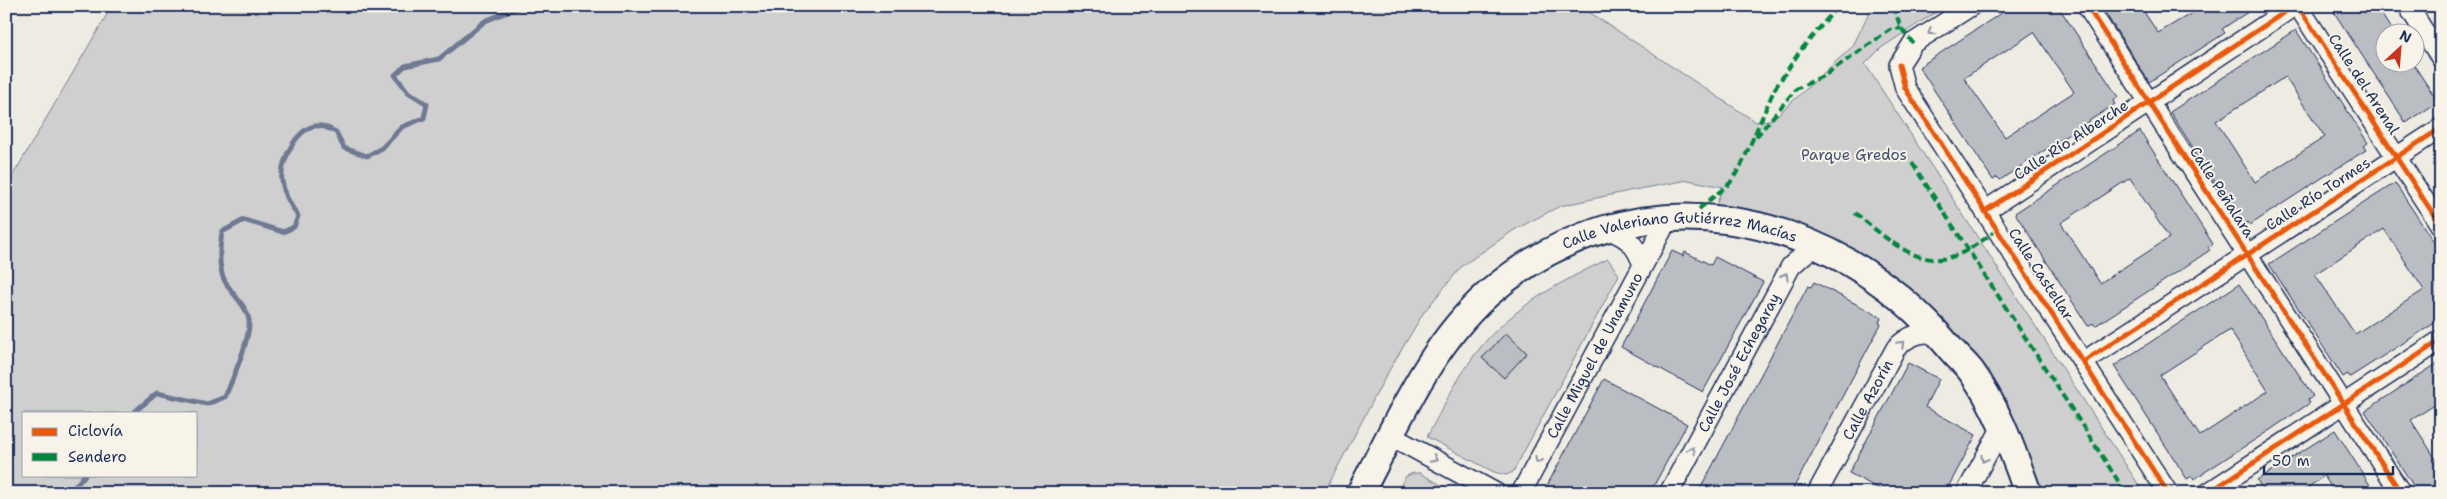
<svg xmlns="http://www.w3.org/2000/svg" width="2447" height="499" font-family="'Shantell Sans',sans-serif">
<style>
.green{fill:#cfcfcf;stroke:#757f96;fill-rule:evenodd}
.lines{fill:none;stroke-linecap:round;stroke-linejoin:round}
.stream{stroke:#6e7992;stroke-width:5}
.building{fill:#babdc2;stroke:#1b2f5e;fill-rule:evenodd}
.minor-casing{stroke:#1b2f5e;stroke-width:22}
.secondary-casing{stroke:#1b2f5e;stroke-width:30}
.minor{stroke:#f7f3e8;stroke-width:19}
.secondary{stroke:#f7f3e8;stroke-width:26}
.quiet{stroke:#00873e;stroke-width:4;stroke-dasharray:8 4;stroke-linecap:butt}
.cycleway-casing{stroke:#f7f3e8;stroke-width:8}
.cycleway{stroke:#e8590c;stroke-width:5}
.oneway{stroke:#8991a3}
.labels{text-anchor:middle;stroke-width:4;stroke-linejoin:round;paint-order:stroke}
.street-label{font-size:15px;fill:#1b2f5e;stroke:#f7f3e8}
.park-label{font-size:15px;fill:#3f4f75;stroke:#f7f3e8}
</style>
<rect width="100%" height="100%" fill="#eeebe2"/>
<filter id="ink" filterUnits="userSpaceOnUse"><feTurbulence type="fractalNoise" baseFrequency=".02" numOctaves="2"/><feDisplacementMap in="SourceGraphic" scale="10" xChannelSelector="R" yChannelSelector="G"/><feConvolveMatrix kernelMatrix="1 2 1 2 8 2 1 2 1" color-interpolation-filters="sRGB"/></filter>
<g filter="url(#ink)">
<path class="green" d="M112 6H1580L1756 122 1773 119 1853 46 1872 6H1945L1881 48 1865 64 2144 493H2041L1985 370 1960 338 1925 304 1880 268 1714 211 1723 187 1688 180 1629 191 1560 206 1514 230 1462 266 1424 312 1387 374 1324 493H6V187ZM24 413H196V475H24Z
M1608 259 1619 275 1513 472 1506 475 1494 472 1427 437C1441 411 1454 384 1471 360 1505 311 1556 284 1608 259Z
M1413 473H1420L1448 489 1446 493H1397L1405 477Z"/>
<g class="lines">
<path class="stream" d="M133 413 157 393 207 404 225 397C232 381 251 336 249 320 246 303 229 293 223 277 218 262 220 247 222 232L244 220 283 232 294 227 298 216C290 205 284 195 282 181 279 162 299 122 321 126 326 127 332 130 336 132L344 148 367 156 382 148 402 127 424 118 427 104 408 92 395 75 405 66 439 59 485 21 522 6
M69 493 85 475"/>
</g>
<path class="building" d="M2012 6H2058L2118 97 2113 101 2115 104 2051 146 2000 180 1997 177 1993 180 1919 67ZM2034 32 2074 92 2005 137 1964 78Z
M2101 6H2140L2158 33 2204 6H2257L2222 29 2225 33 2149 82Z
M2330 6H2376L2393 32H2384V62H2412L2438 102 2406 123Z
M2296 30 2368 143 2363 146 2366 150 2328 174 2250 225 2248 222 2243 225 2170 112ZM2285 77 2325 137 2255 182 2216 121Z
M2140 131 2213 244 2208 247 2210 250 2173 275 2095 326 2093 323 2088 326 2015 213ZM2130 178 2169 238 2100 283 2061 223Z
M2395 183 2441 253V319L2350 377 2348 374 2343 377 2269 264ZM2384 229 2424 290 2355 334 2315 274Z
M1672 251 1683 256 1685 252 1711 265 1715 257 1763 282 1703 392 1621 347Z
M1814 282 1879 316 1881 318 1879 323 1881 324 1793 489 1791 493H1698L1808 286 1811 287Z
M2239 284 2313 396 2308 400 2310 403 2270 430 2194 479 2192 476 2187 479 2114 366ZM2230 330 2268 391 2200 436 2160 375Z
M1506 333 1527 353 1504 378 1482 358Z
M2441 361V401L2411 420 2441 467V493H2418L2365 411Z
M1908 363 1939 379 1925 407 1976 435 1945 493H1887L1849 473Z
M1604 379 1687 424 1658 478 1650 493H1543Z
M2335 430 2375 493H2335L2324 476 2300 493H2265L2257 480Z"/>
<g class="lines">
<defs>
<g id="minor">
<path d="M1971 6 1913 43 1899 65 1905 88 2168 493"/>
<path d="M2087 6 2401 493"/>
<path d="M2298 6 2441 226"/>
<path d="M2408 6 2441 58"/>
<path d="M1985 211 2294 6"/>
<path d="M1607 229C1629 238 1634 243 1643 264"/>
<path d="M2083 362 2441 128"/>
<path d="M1391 436 1496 493"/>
<path id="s1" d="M1521 493 1669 217"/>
<path id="s2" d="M1669 493 1791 266 1808 251 1823 248"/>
<path id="s3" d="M1817 493 1896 348C1909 335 1920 332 1938 333"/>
<path d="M1966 493 2003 425"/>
<path d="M2208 493 2441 340"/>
</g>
<g id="secondary">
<path id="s4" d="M1360 493C1397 424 1428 347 1488 294 1632 168 1831 206 1949 347 1956 356 1965 363 1971 371 1998 408 2012 450 2028 493"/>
</g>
</defs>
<use href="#minor" class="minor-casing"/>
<use href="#secondary" class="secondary-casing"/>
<use href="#minor" class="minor"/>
<use href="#secondary" class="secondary"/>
<path class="quiet" d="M1893 6 1901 28 1913 43
M1756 137 1796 89 1825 75 1890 30 1901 28
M1912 163 2126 493
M1699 209 1730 183 1741 166 1774 90 1800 51 1838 6
M1855 213C1882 234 1916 270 1954 256 1969 251 1984 239 1997 230"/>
<defs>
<path id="cycleway" d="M2087 6 2401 493
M2298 6 2441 226
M1899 65 1905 88 2168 493
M1985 211 2294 6
M2083 362 2441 128
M2208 493 2441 340"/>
</defs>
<use href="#cycleway" class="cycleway-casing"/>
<use href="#cycleway" class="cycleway"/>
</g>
<defs><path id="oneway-chevron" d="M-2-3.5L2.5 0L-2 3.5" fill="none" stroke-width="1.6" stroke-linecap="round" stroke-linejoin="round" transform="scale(1.25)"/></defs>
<g class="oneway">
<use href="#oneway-chevron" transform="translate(1931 32) rotate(147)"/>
<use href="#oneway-chevron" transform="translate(1785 276) rotate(-60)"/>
<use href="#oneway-chevron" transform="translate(1901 344) rotate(-45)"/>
<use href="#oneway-chevron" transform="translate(1692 450) rotate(-62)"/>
<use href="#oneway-chevron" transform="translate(1434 459) rotate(28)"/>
<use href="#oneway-chevron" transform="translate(1984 459) rotate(119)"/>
<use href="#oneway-chevron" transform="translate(1538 460) rotate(118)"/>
</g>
</g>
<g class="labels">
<g class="street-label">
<text transform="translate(2364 84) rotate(57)" y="5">Calle del Arenal</text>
<text transform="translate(2071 140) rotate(-33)" y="5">Calle Río Alberche</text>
<text transform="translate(2222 192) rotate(57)" y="5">Calle Peñalara</text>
<text transform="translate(2318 194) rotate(-33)" y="5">Calle Río Tormes</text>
<text dy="5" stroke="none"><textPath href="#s4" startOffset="448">Calle Valeriano Gutiérrez Macías</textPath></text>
<text transform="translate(2041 274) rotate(57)" y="5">Calle Castellar</text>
<text dy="5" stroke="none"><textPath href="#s1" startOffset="156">Calle Miguel de Unamuno</textPath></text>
<text dy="5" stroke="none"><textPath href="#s2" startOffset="148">Calle José Echegaray</textPath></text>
<text dy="5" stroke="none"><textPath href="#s3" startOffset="106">Calle Azorín</textPath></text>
</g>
<g class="park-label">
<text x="1854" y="160">Parque Gredos</text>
</g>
</g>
<rect width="2447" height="499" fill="none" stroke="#f7f3e8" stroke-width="25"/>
<rect x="12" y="12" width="2422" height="474" fill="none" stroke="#1b2f5e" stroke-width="2" filter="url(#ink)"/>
<rect x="22" y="412" width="175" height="65" fill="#f7f3e8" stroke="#9fa5b1"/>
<rect x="32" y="428" width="25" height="8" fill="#e8590c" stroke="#9fa5b1"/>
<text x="68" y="436" font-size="15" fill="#1b2f5e">Ciclovía</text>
<rect x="32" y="453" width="25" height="8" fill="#00873e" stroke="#9fa5b1"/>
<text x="68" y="462" font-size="15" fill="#1b2f5e">Sendero</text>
<g transform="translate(2400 48) rotate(26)"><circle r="24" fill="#f7f3e8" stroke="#9fa5b1"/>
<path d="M0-4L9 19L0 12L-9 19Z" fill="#c8321e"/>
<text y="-8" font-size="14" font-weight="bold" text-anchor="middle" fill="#1b2f5e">N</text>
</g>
<path d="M2264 466v8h129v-8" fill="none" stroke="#1b2f5e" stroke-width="2.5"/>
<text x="2272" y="466" font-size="15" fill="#1b2f5e" stroke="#f7f3e8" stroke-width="4" paint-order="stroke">50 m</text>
</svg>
